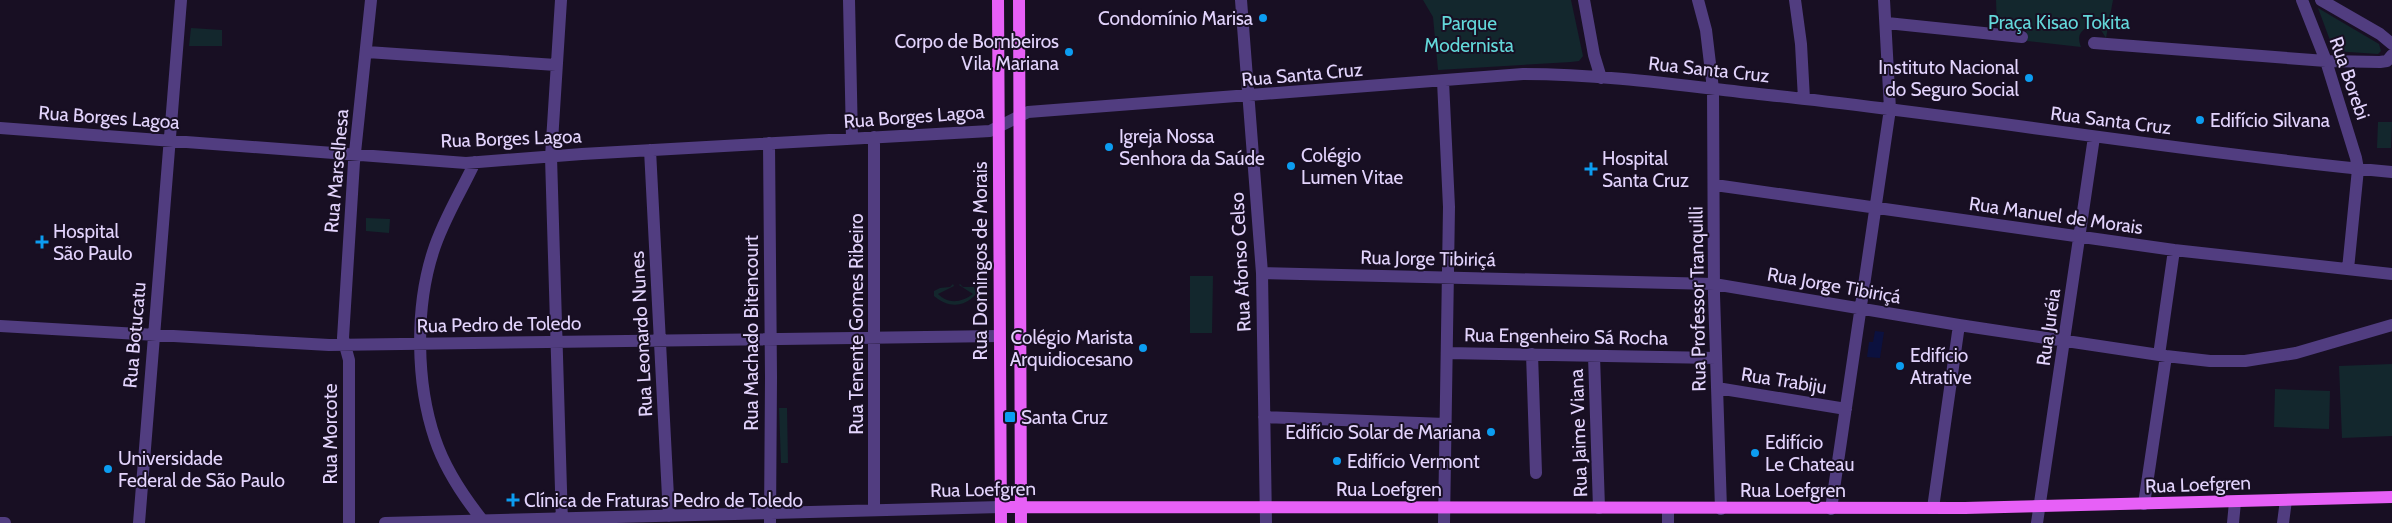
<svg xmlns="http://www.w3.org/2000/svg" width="2392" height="523" font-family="Cabin,sans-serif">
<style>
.green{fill:#13272d}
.water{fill:#0c113f}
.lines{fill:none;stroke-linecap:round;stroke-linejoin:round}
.minor{stroke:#513d80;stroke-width:12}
.major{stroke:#e760f7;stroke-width:12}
.poi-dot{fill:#0c9df1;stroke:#180f23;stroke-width:2}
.labels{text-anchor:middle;stroke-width:4;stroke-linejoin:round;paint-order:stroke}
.poi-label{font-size:19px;fill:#e3d4fd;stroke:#180f23;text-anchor:start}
.park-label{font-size:19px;fill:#63d8da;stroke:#180f23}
.street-label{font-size:19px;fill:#e3d4fd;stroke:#180f23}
</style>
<rect width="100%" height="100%" fill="#180f23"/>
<path class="green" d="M1423 0H1571L1583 56 1579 61 1571 62 1438 70 1433 17Z
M1996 0H2113L2106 38 2101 30 2086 28C2078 33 2078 39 2081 47L2027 41 2026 29C2018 22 2007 28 1997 27Z
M2318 8 2379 44 2381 51 2378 54 2334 51Z
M191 28 222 30V46H189Z
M2378 122H2392L2391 148H2377Z
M366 218 390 219 389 233 366 231Z
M1190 276H1213L1212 333H1190Z
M953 284 954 286 938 294C949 305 962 302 973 294L959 285 960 284 963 287H974L976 294C964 308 948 308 934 296V291L940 288 950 287Z
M2392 364V436L2342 438 2339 366Z
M2275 389 2330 391 2329 429 2274 427Z
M779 408H787L788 463H781Z"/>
<path class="water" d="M1875 331 1884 332 1880 358 1867 357 1869 342H1873Z"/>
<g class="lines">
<path class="minor" d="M561 0 551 157 562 523
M849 0 852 139
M1241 0 1262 273 1266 523
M1584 0 1594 55 1601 78
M1698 0 1706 30 1713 89 1714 295 1721 509
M1795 0 1801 44 1804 99
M2302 0 2326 61 2356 158 2358 169 2348 269
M2321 0 2380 34 2392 44
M1887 23 2022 37
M2094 43 2326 61 2380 62 2387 61 2392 55
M367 52 556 65
M1443 81 1449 207 1444 523
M0 128 466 163 582 154 990 131 1028 112 1523 74C1605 74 1686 86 1768 95 1976 117 2183 152 2392 172
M769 143 771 377 770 523
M650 150 669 516
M475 162C461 192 443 220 433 252 415 308 416 383 435 439 445 469 463 496 483 521
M1715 185 2174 250 2392 274
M1262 273 1714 284 1959 325 2166 356 2210 361H2245L2296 353 2392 325
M0 326 329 345 999 336
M1447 353 1716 358
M1532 354 1536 473
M2159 355 2174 250
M1594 356 1599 508
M1717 388 1846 409
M1264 417 1445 424
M2144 504 2166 356
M1933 508 1959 325
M1831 509 1890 109 1884 0
M874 510V137
M0 523H5
M139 523 181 0
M349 523V360L343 338 354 162 371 0
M385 523 1001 507
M1668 523V508
M2037 523 2094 137
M2233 523 2235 502
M2283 523 2286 500"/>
<path class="major" d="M998 0 1001 523
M1019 0 1021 523
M1001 507 1965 508 2392 497"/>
</g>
<g class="poi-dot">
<circle cx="1263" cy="18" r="5"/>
<circle cx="1069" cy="52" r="5"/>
<circle cx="2029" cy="78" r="5"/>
<circle cx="2200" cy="120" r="5"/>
<circle cx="1109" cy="147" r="5"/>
<circle cx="1291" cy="166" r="5"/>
<path d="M1588.5 161.5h5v5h5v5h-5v5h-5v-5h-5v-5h5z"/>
<path d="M39.5 234.5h5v5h5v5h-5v5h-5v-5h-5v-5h5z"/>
<circle cx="1143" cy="348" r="5"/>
<circle cx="1900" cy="366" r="5"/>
<rect x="1004" y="411" width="12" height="12" rx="2.5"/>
<circle cx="1491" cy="432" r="5"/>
<circle cx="1755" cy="453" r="5"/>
<circle cx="1337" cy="461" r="5"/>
<circle cx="108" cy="469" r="5"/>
<path d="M510.5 492.5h5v5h5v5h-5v5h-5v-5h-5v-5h5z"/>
</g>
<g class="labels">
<g class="poi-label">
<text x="1253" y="25" text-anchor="end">Condomínio Marisa</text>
<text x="1059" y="48" text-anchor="end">Corpo de Bombeiros<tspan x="1059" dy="22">Vila Mariana</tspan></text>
<text x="2019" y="74" text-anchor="end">Instituto Nacional<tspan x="2019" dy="22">do Seguro Social</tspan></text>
<text x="2210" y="127">Edifício Silvana</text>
<text x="1119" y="143">Igreja Nossa<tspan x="1119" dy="22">Senhora da Saúde</tspan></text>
<text x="1301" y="162">Colégio<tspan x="1301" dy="22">Lumen Vitae</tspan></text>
<text x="1602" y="165">Hospital<tspan x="1602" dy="22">Santa Cruz</tspan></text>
<text x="53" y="238">Hospital<tspan x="53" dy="22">São Paulo</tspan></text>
<text x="1133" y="344" text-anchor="end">Colégio Marista<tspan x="1133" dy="22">Arquidiocesano</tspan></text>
<text x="1910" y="362">Edifício<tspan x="1910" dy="22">Atrative</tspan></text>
<text x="1021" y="424">Santa Cruz</text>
<text x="1481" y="439" text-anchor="end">Edifício Solar de Mariana</text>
<text x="1765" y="449">Edifício<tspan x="1765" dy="22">Le Chateau</tspan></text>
<text x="118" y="465">Universidade<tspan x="118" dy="22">Federal de São Paulo</tspan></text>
<text x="1347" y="468">Edifício Vermont</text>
<text x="524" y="507">Clínica de Fraturas Pedro de Toledo</text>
</g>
<g class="park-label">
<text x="2059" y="29">Praça Kisao Tokita</text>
<text x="1469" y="30">Parque<tspan x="1469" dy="22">Modernista</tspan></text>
</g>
<g class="street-label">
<text transform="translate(1709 69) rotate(6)" y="7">Rua Santa Cruz</text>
<text transform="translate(1302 74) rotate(-5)" y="7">Rua Santa Cruz</text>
<text transform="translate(2350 78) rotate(71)" y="7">Rua Borebi</text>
<text transform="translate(914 116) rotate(-4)" y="7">Rua Borges Lagoa</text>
<text transform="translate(109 117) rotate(4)" y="7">Rua Borges Lagoa</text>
<text transform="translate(2111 120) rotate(7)" y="7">Rua Santa Cruz</text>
<text transform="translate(511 138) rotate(-2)" y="7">Rua Borges Lagoa</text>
<text transform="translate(336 171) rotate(-85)" y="7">Rua Marselhesa</text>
<text transform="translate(2056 215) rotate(8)" y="7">Rua Manuel de Morais</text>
<text transform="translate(1428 258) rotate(1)" y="7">Rua Jorge Tibiriçá</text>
<text transform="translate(980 261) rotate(-90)" y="7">Rua Domingos de Morais</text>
<text transform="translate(1240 262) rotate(-93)" y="7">Rua Afonso Celso</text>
<text transform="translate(1834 285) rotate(10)" y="7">Rua Jorge Tibiriçá</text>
<text transform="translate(1697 299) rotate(-91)" y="7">Rua Professor Tranquilli</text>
<text transform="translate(499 324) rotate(-1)" y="7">Rua Pedro de Toledo</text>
<text transform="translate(856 324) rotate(-90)" y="7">Rua Tenente Gomes Ribeiro</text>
<text transform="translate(2048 327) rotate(-82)" y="7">Rua Juréia</text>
<text transform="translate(751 333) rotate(-90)" y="7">Rua Machado Bitencourt</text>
<text transform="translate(641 334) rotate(-93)" y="7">Rua Leonardo Nunes</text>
<text transform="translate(134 335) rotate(-85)" y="7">Rua Botucatu</text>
<text transform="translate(1566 336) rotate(1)" y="7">Rua Engenheiro Sá Rocha</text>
<text transform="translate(1784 380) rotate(9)" y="7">Rua Trabiju</text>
<text transform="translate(1578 433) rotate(-92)" y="7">Rua Jaime Viana</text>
<text transform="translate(330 434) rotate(-90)" y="7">Rua Morcote</text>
<text transform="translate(2198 484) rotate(-2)" y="7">Rua Loefgren</text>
<text transform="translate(983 489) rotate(-1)" y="7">Rua Loefgren</text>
<text x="1389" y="496">Rua Loefgren</text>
<text x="1793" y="497">Rua Loefgren</text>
</g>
</g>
</svg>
